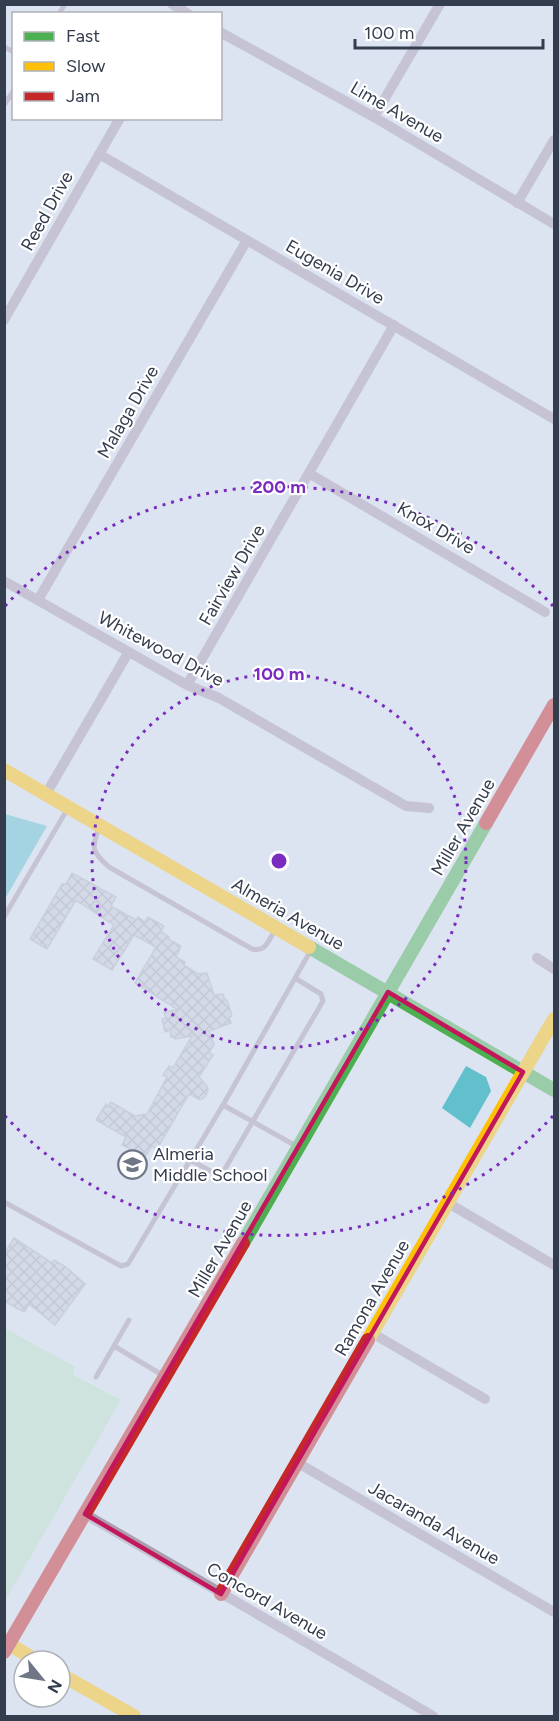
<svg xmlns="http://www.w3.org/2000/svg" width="559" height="1721" font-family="Figtree,sans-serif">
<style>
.pitch{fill:#bfe2c6}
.water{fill:#61c0cc}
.building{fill:url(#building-cross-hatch);stroke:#b3b6c4;stroke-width:1.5}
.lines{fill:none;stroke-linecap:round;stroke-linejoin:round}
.lane{stroke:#aa9eaf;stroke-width:5}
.street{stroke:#aa9eaf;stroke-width:10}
.fast{stroke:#4caf50;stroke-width:14}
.slow{stroke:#ffc107;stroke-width:14}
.jam{stroke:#c62828;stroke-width:14}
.marked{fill:none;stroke:#c2185b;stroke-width:4.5;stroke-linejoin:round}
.ring{fill:none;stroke:#7b2cbf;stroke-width:3;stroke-dasharray:3 6}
.labels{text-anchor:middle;stroke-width:4.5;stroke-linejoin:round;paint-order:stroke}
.street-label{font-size:18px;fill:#343d4d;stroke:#fff}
.poi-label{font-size:18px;fill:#343d4d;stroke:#fff;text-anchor:start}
.centre{fill:#7b2cbf;stroke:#fff;stroke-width:3}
.ring-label{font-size:18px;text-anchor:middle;font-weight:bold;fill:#7b2cbf;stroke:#fff;stroke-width:4.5;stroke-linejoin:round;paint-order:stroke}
</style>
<defs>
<pattern id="building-cross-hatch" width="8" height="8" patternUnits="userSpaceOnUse" patternTransform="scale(1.5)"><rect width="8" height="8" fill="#c9cddb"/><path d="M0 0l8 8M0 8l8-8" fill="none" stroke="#a4a8b4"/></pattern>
</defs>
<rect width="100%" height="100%" fill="#dce4f2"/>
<path class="pitch" d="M5 1328 75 1367 73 1375 121 1400 5 1601Z"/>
<path class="water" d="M5 814 47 826 5 899 4 814Z
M466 1066 486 1077 491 1091 470 1128 442 1108Z"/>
<path class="building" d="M72 873 116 897 111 906 136 920 138 917 145 922 148 917 164 926 161 931 169 937 168 939 181 946 176 957 185 962 184 965 198 974 207 973 214 995 223 994 225 1000H227L232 1016 229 1017 231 1023 209 1031 214 1045 209 1052 213 1055 199 1077 207 1086 208 1091 205 1097 200 1100 189 1094 157 1149 152 1146 145 1157 122 1145 126 1137 96 1120 106 1104 108 1107 111 1102 135 1116 147 1114 167 1077 163 1075 169 1066 173 1068 192 1036 175 1039 173 1037H171L170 1030 165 1032 162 1019 166 1018 164 1013 177 1009 135 983 156 947 134 935 112 970 93 959 114 925 76 900 47 949 30 939 62 884H66Z
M14 1238 52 1263 54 1260 66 1267 85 1284 55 1325 29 1304 24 1312 4 1301V1254Z"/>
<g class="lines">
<path class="lane" d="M59 14 65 4
M4 47 14 52
M4 105 14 90
M99 828C91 849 92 852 109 867L252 949C266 952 268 941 275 930
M4 917 68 808
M223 1105 298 1147
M190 1160 218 1175 222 1174 323 1001 321 994 295 978
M4 1202 121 1266 128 1264 223 1105 311 950
M114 1346 164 1376
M96 1377 129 1320"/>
<path class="street" d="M172 4 188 14
M220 32 374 117 554 224
M374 117 440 4
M99 154 554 419
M517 203 554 140
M4 320 120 118
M310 474 545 612
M4 581 187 685 219 698 406 806 429 808
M38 600 247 240
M187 685 394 325
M46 794 128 653
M537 958 554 969
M448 1203 554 1265
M372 1333 485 1399
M298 1463 554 1612
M85 1514 433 1716"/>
<path class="fast" d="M309 947 554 1090
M243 1243 486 823"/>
<path class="slow" d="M4 770 309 947
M368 1340 554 1019
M4 1641 37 1661
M60 1674 134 1716"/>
<path class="jam" d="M486 823 554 705
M221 1594 368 1340
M4 1652 243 1243"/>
</g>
<path d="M0 0H559V1721H0ZM388 992 523 1072 221 1594 85 1514Z" fill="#dce4f2" fill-opacity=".55" fill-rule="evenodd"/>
<path class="marked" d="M388 992 523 1072 221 1594 85 1514Z"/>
<g class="ring">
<circle cx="279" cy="861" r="187"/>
<path d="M553 1116A374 374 0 0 1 5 1116M5 606A374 374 0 0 1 553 606"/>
</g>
<defs>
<symbol id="school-ring" viewBox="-11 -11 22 22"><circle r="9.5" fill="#fff" stroke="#6f7787" stroke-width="1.5"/><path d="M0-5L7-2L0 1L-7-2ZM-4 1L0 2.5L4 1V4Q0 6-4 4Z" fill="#6f7787"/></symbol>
</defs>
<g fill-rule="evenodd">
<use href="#school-ring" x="116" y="1148" width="33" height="33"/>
</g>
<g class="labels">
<g class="street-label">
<text transform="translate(397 112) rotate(30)" y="6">Lime Avenue</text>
<text transform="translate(47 211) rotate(-61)" y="6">Reed Drive</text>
<text transform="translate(335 272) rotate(30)" y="6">Eugenia Drive</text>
<text transform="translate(128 412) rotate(-60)" y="6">Malaga Drive</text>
<text transform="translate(436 528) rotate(30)" y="6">Knox Drive</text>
<text transform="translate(232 575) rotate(-60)" y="6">Fairview Drive</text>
<text transform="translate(161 649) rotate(28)" y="6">Whitewood Drive</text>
<text transform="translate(463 827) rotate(-60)" y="6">Miller Avenue</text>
<text transform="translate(288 914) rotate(30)" y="6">Almeria Avenue</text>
<text transform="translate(220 1249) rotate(-60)" y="6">Miller Avenue</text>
<text transform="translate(372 1298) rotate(-60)" y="6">Ramona Avenue</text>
<text transform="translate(434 1523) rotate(30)" y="6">Jacaranda Avenue</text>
<text transform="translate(267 1601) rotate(30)" y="6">Concord Avenue</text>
</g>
<g class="poi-label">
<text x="153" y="1160">Almeria<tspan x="153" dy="21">Middle School</tspan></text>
</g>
</g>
<circle cx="279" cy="861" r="9" class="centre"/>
<g class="ring-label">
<text x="279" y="493">200 m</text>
<text x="279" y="680">100 m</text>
</g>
<rect width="559" height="1721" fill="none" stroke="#343d4d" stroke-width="12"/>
<rect x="12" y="12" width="210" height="108" fill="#ffffff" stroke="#aeb1b8" stroke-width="1.5"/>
<rect x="24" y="32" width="30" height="9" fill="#4caf50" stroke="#aeb1b8" stroke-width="1.5"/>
<text x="66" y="42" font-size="18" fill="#343d4d">Fast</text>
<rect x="24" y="62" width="30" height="9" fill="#ffc107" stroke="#aeb1b8" stroke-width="1.5"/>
<text x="66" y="72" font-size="18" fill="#343d4d">Slow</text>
<rect x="24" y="92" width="30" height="9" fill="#c62828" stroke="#aeb1b8" stroke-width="1.5"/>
<text x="66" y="102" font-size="18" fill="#343d4d">Jam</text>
<g transform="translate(42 1679) rotate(120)"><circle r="28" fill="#ffffff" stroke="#aeb1b8" stroke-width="1.5"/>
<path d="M0-4.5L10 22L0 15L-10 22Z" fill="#6f7787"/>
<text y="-9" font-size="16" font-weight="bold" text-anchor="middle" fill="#343d4d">N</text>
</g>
<path d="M355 39v9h188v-9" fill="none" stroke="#343d4d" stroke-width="3"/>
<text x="364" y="39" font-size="18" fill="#343d4d" stroke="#ffffff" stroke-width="4.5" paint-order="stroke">100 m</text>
</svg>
